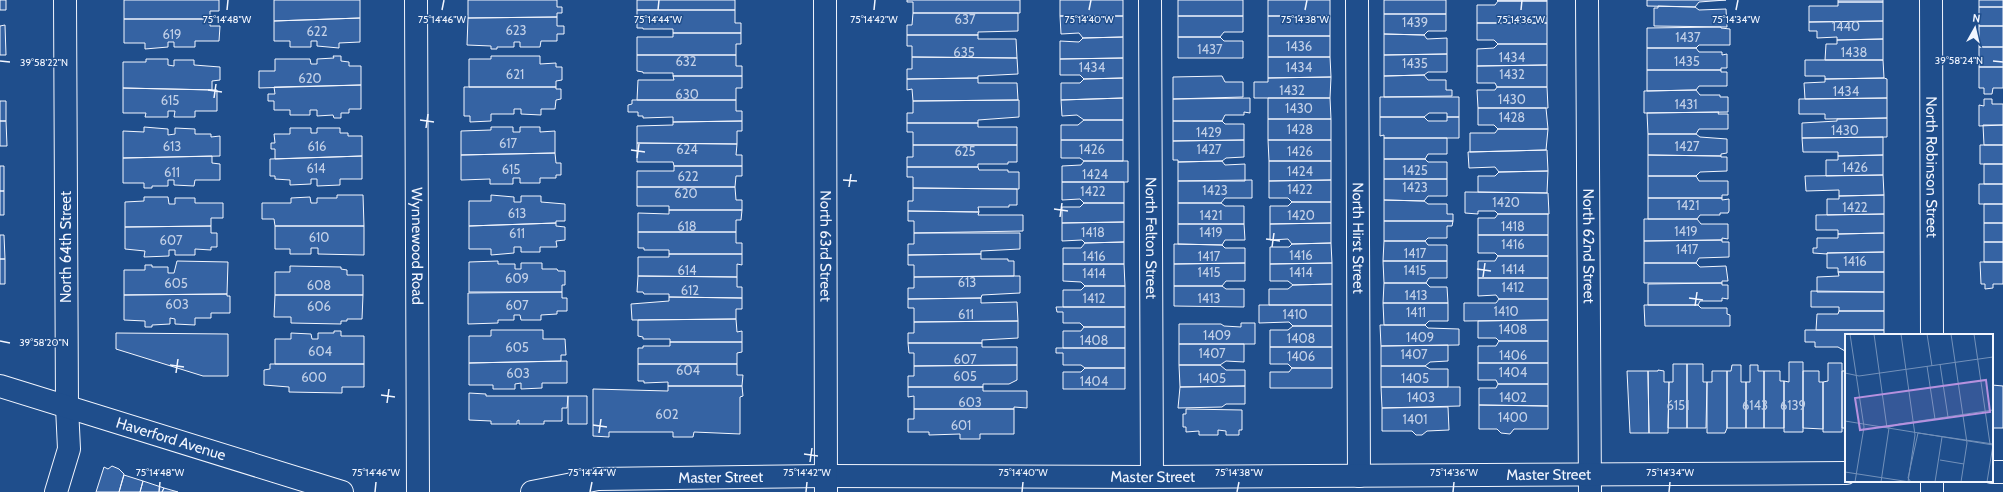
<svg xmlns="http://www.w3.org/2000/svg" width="2003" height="492" font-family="Cabin,sans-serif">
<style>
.building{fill:#3563a3;stroke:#f2f6ff}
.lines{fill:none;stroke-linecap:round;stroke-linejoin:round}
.minor-casing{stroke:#f2f6ff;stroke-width:24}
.primary-casing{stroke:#f2f6ff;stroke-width:24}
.minor{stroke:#1f4e8c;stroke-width:22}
.primary{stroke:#1f4e8c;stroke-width:22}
.ticks{fill:none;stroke:#f2f6ff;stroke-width:1.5}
.labels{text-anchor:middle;stroke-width:3;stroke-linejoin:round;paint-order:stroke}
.number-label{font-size:13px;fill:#c3d1e8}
.street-label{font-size:15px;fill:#f2f6ff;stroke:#1f4e8c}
.inset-road{fill:none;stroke:#7391ba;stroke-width:1}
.view{fill:#b691df;fill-opacity:0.15;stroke:#b691df;stroke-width:2}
.inset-edge{fill:none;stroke:#f2f6ff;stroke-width:2}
.ticks-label{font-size:10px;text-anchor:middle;fill:#f2f6ff;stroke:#1f4e8c;stroke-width:3;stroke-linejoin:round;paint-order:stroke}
</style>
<rect width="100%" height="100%" fill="#1f4e8c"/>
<path class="building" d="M0 0H6V10H0Z
M124 0H219V11H210V19H124Z
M274 0H360V18L274 21Z
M468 0H557V7H562V13H557V17L468 18Z
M637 0H735V10H637Z
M907 0H1020V13H913V2H907Z
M1060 0H1123V16H1060Z
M1178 0H1243V16H1178Z
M1268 0H1330V16H1268Z
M1384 0H1446V14H1384Z
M1497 0H1547V1H1498Z
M1647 0H1726L1699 2 1695 7 1647 6Z
M1838 0H1883V2H1838Z
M1979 0H2003V7H1979Z
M1498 1H1547V23H1477V5H1495Z
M1838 2H1883V21L1809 22V6H1838Z
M1658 6 1695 7 1699 10 1726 9 1727 27 1654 26V8H1658Z
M1979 7H2003V26H1979Z
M637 10H735V23H741V33H673V29H643V28H637Z
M913 13H1018V31L978 32V35H907V25H912Z
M1384 14H1446V31H1428L1424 35 1384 34Z
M1060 16H1123V37L1083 38 1079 33 1061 34Z
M1178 16H1243V32H1224L1220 37H1178Z
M1268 16H1330V36H1268Z
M557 17V26H564V34H557V41H541L540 47H520V42H514V47H497V49H491V46L467 45 468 18Z
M360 18V42L339 43V48L317 46V41H311V47H290V41H274V21Z
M124 19H210V26H220L219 41H195V47H174V42H168V47L145 49V43H124Z
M1883 21V39L1837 40V37L1817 38V31H1809V22Z
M1477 23H1547V44H1498L1494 40H1477Z
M5 25 6 55H0V26Z
M1979 26H2003V47H1979Z
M1721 27V28L1730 29V45H1699L1696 48H1647V28Z
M673 33H741V44H736V55H637V37H673Z
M1384 34 1424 35 1427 39 1447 38V54L1384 55Z
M907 35H978V39H1016L1017 58 912 57V46H907Z
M1268 36H1330V57H1268Z
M1123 37V58L1060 59V41L1079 42 1083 38Z
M1178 37H1220L1224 41H1243V58H1178Z
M1883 39V60H1825L1826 44H1837V40Z
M1498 44H1547V65L1477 66V49L1494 48Z
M1979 47H2003V67H1979Z
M1647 48H1696L1699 52H1722V55L1727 54V68H1721V70H1647Z
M1447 54V72H1428L1424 75 1384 76V55Z
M637 55H736V66H742V76H673V73H643V72L637 71Z
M333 56H341V61L349 62V66H361V85L259 88V71H275V59H310L311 64H317V59L334 58Z
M491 56H540V64L556 63V67H562V80L556 81V87H469V59H491Z
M912 57 1017 58 1018 74 978 76V78L907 79V69H912Z
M1268 57H1330L1331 77 1268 78Z
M1123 58V78L1084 79 1080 75H1060V59Z
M146 59H168V65L174 66V60H194V65L220 67V80L212 81V90L123 88V62H146Z
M1805 60H1883L1884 78 1825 79V76H1805Z
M1547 65V87H1497L1495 83H1477V66Z
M1979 67H2003V88H1993L1992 94H1984V88H1979Z
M1647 70H1721V72H1727V86H1699L1696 90 1647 91Z
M1424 75 1428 80H1446V90H1452V96L1384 97V76Z
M673 76H742V88H736V100H637L638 80H674Z
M1222 76 1225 82H1243V97L1173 99V77Z
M1331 77 1330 98H1254V82H1268V78Z
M978 78V83H1017L1018 100 913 101 912 89 907 90V79Z
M1123 78V98L1061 100V83H1080L1084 79Z
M1884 78 1887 79V98L1805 99 1804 83 1825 82V79Z
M361 85V109H349V113H341V118H334L333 115 317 116V110H310V115H290V110H274V101H268V94H275L274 87Z
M464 87H556V89H561V99L556 100 555 109H541V115L521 114V109H514V114H491V121L470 122V116H464Z
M1497 87H1547L1548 108H1478L1477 90H1495Z
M123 88 217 90V111H195V117H174L175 111H168V117H145L146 113H123Z
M1696 90 1700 95H1720V97H1728V112L1644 113V91Z
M1380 97H1459V117H1447V113H1429L1424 117H1380Z
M1123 98V120H1084L1077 115 1062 116 1061 100Z
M1250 98V113L1244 112V115H1225L1222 121H1173V99Z
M1268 98H1330L1331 119H1268Z
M1887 98V118L1825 119V114H1799V99Z
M1984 99H1992V104H2003V125L1979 126V105L1984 106Z
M632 100H736V111H742V121L673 122V117L643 118V116H638V112H628V105L632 104Z
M1019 100V117L978 120V123H907V113H913V101Z
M0 101H6V121H0Z
M1478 108H1546L1548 129H1498L1494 125H1478Z
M1719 112 1718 114H1728V129H1699L1696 134H1648L1647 113Z
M1380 117H1424L1428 121H1447V117H1459V138H1384V135L1380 136Z
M1887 118V137L1802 138V123L1837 121V119Z
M1268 119H1331V140H1268Z
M1084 120H1123V140H1061V125H1078Z
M0 121H6L7 146H0Z
M742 121V131H737V144L637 143V126L673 125V122Z
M1173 121H1222L1225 124H1244V140L1173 141Z
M907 123H978V127H1017V145H913V132H907Z
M1983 125H2003V145H1984Z
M144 127 168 129V135L175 134V128L195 129V134H211V137L220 136V156L123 158V131L144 132Z
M491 127H513V132H520V127H540V132L555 131V153L461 155V131L491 130Z
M290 128H311V133H317V128H340V133H348V136H362V156L275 159V149H271V143H275L274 134H290Z
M1498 129H1548L1546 150 1470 152V133H1495Z
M1648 134H1696L1700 137 1727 139V153L1721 154V156L1648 155Z
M1883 137V155L1838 156V152H1803L1802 138Z
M1384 138H1447V154H1428L1425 159H1384Z
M1061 140H1123V161H1084L1080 158H1061Z
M1244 140V157L1226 158 1222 161 1178 162V160H1173V141Z
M1268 140H1331V161H1269Z
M637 143 737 144 736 155H742V166H674L673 162H637Z
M913 145H1017V162H1008V164H978V167H907V157H913Z
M1980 145H2003V164H1980Z
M1547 150 1548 171 1499 172 1495 167 1469 168 1468 152Z
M555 153 556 163H561V175H556V178H540V183H520V178H513V184H490V179L461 180V155Z
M1648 155 1721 156V157H1727V171L1700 172 1696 176H1648Z
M1883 155V175L1826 176V160H1838V156Z
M212 156V163L220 164V180H195L194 186 174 185V180H168V186H152V188H144V183H123V158Z
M362 156V179H340V185L317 186V179H311V184L290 185V180L275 179V176H270V159Z
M1384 159H1425L1428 162H1447V179H1384Z
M1084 161H1128V182H1062V166L1081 165Z
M1222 161 1225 165 1245 164V181H1178V162Z
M1269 161H1331V180L1269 181Z
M1984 164H2003V184H1984Z
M0 166H4V191H0Z
M674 166H742V176H736L735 187H637V171H674Z
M907 167H978L979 170H1008V172H1019V189L913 188V177H907Z
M1548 171 1547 193 1478 192V176H1495L1499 172Z
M1883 175 1884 195 1839 196V190L1806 191 1805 176Z
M1648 176H1696L1699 181H1728V195H1722V198H1648Z
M1384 179H1447V196H1428L1424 201 1384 200Z
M1252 180V198H1225L1221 203H1178V181Z
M1331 180V202H1292L1288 198H1269V181Z
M1062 182H1124V203H1084L1080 199 1062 200Z
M1979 184H2003V204H1979Z
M637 187H735L736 200H742V210H669V206H637Z
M913 188 1017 189V205H1009V207H978L979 212 908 211V201H913Z
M0 191H4V215H0Z
M1465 192 1548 193 1549 214H1498L1495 211H1478V214L1465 213Z
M337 195H363L364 226H275L274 219H262V203H291V198L310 197 311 203H317V198H337Z
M491 195 514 197V202H521V196H541V202L565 204V221H556V223L469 226V201H491Z
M1884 195V214L1827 215V199H1839V196Z
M144 197H168L169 204H175V198H195V203H223V218H211V226L125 227V202L144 201Z
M1648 198H1722V200L1729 199V211L1728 213H1720V215H1700L1697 219H1648Z
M1384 200 1424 201 1428 204H1447V214H1453V221H1384Z
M1292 202H1331V223L1270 224V206H1288Z
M1084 203H1124V222L1062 223V207H1080Z
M1178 203H1221L1225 206H1244V224H1178Z
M1984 204H2003V223H1984Z
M669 210H742L741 220H736V232H638V213L669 214Z
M908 211 979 212 978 215H1023V231L914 233V221H908Z
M1498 214H1548V235H1478V218H1495Z
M1884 214V233L1838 234V230H1816V215Z
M1644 219H1697L1701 224H1728V239L1722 238V240L1644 241Z
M1384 221H1453L1452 226H1447V238H1428L1425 241H1384Z
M1124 222V242L1085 243 1082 240 1062 241V223Z
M556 223V226L565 227V240L556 241 557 247H540V252H521V247H514V253L491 255V249H469V226Z
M1331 223V243L1292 244 1288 239 1270 240V224Z
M1984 223H2003V242H1984Z
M1178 224H1244L1245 240H1225L1222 245 1178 244Z
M211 226V233H217V247H211V250L195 249V255H175V250H169V256L144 257 145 251 125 249V227Z
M275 226H364V255L318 254V248H311V254H290V249H275Z
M638 232H736V243H742V254H669V250H644V248H638Z
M914 233H1020V249L981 251V254L908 255V244H914Z
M1884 233V252L1827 253V254L1813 253V248H1817V238H1838V234Z
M0 235H4L5 259H0Z
M1478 235H1548V256H1498L1495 253H1478Z
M1722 240V242H1729V257L1699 258 1696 263H1644V241Z
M1384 241H1425L1428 245H1447V261H1383Z
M1124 242V264H1063V248H1081L1085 243Z
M1984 242H2003V262H1984Z
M1331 243 1332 263 1270 264V247H1289L1292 244Z
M1174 244 1222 245 1225 248H1245V263L1174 264Z
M1884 252V272H1838V268H1827V253Z
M669 254H742V265L737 264V277L638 276V257H669Z
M981 254V259H1008V261H1014V276L914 277V265H908V255Z
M1498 256H1548V278H1478V261H1495Z
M0 259H5V284H0Z
M177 261 228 262 227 294 124 295V270H145V265H152V267H168V273H174Z
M498 261V264H515V269H521V263H542V269H557L558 271H565V285H562V292H469V262Z
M1383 261H1447V278H1429L1426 283H1384Z
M1980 262H2003V284H1993V288L1985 289V284H1981Z
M1245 263V281H1226L1222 286H1174V264Z
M1332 263V284L1293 285 1288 281H1270V264Z
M1644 263H1696L1700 267 1726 266 1728 281H1722V283H1644Z
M1063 264H1124L1125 286H1085L1081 282 1063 281Z
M290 266 341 267V269L347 270V275H363V295H275V272H290Z
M1838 272H1884V292H1817V277L1839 276Z
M638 276 737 277V287H742V298L669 297V294H644L643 292H637Z
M1014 276H1020V293L982 295 981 298 908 299V288H914V277Z
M1478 278H1548V299H1499L1496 295 1478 296Z
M1384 283H1426L1430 287H1447L1448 303H1383Z
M1722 283V285H1728V299L1722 298V301H1700L1698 305H1648V284Z
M1332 284V305H1269V289H1288L1293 285Z
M1085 286H1125V307H1063V290H1081Z
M1174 286H1222L1226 289H1244V307L1174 306Z
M1811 291 1884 292V311H1839V307H1811Z
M562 292V298H567V311H557V314L541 315V320H521L520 315H514V320H498V323L468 324V293Z
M227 294V296H230V313H211V318H195V325L175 324V319L170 318V324L152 325V327H145V321L124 320V295Z
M275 295H363L362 319H347V321H341V324L291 323V317H274Z
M669 297 742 298V309H736V319L632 320 631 304 669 301Z
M981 298V303L1017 302 1018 321 914 322V308H908V299Z
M1499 299H1548V320L1464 321V303H1496Z
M1383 303H1448V321H1429L1425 325H1384Z
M1259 305H1332V326H1293L1289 322 1259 323Z
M1644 305H1698L1701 308H1727V314L1730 315V326H1645Z
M1056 307H1125V327H1084L1080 323H1063V312H1057Z
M1839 311H1884V330H1816L1817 314H1838Z
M736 319 737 332 742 331V342H670V339H643V337L638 336V320Z
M1548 320V341H1499L1496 338H1478V321Z
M1018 321V338L982 340V343H908V333H914V322Z
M1241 323H1255V344H1179V324H1221L1224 326 1241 327Z
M1380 325H1425L1428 328 1459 329V345L1381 346Z
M1293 326H1332V347H1270V330H1288Z
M1084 327H1125V348H1063V331H1081Z
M491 330H543V339H565L566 355H561V361L469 363V336H491Z
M1805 330H1884V335H1846V351H1845L1838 347H1815V342H1805Z
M334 331H341V336H364V364H275V339H291V333L311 334 312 339H318V333H334Z
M116 333 228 334V376H203L116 349Z
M1499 341H1548V363H1478V346H1496Z
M670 342H742V352L737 353V364H638V348H643V346H670Z
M908 343H982V347H1017V365L914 366V353H909Z
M1179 344H1244V362L1226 361 1220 365H1179Z
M1448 345V361L1430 362 1425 366H1381V346Z
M1270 347H1332V368H1292L1288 364H1270Z
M1056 348H1125V368H1085L1081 365H1063V353H1056Z
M567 361V383H542V388L521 389V383L515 384V389H493V385H469V363Z
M1789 362H1803V432H1784V381L1789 382Z
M1478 363H1548V384H1498L1496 380H1478Z
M1828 363H1842V432H1823V382L1828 381Z
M270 364H364V387H342V393L289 392V387L264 385V370L270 369Z
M638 364H737V375H743L742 386H668V382L644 383V381H638Z
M1673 364H1687V428H1668L1669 382H1673Z
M1687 364H1703V382H1707L1706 428H1687Z
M1017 365V380L1009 384H983V387H908V376H914V366Z
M1179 365H1220L1226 370H1245V386L1180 387Z
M1732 365H1741V382H1746V428H1727V371H1731Z
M1750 365H1758V371H1764V428H1746V382H1750Z
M1381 366H1425L1430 369H1448V387H1381Z
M1085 368H1125V389H1063V372H1081Z
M1292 368H1332V388H1270V372H1289Z
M1658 370 1664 371V382H1669L1668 433H1649L1648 371H1658Z
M1627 371H1648L1649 433H1630Z
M1712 371H1727V428L1725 433H1707V382H1712Z
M1764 371H1780V381H1784V428H1764Z
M1803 371H1819V382H1823V429L1803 428Z
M1842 371H1846V428H1842Z
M1498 384H1548V406L1479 405V388H1496Z
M1992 385 2003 386V428H1992Z
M668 386H742L743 396 740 397V434L694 432 693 437H673V432H609V437L593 436V389L668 391Z
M1245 386V404H1226L1222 407 1178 408 1180 387Z
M908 387H983V391H1027V408L1014 407V409H914V396L908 397Z
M1381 387H1460V406L1382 408Z
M469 393 486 394V396H568L567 408H562V421H544V424H519V420L517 421V424H491V421L469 420Z
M568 396H587V424H568Z
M1479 405 1548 406V429H1514L1510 434 1501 433 1497 429H1479Z
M1448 407 1449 430 1427 431 1422 435H1416L1412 431H1382V408Z
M914 409H1014V434H980V439H960V434L929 435V432H908V419H914Z
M1186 409 1242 410V430H1239V435H1226V431L1218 430V435H1199V431L1186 432V427H1183V414H1186Z
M112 466 119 469 124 474 119 492H96L104 467 108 469Z
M124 475 143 481 140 492H119Z
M143 481 164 488 162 492H140Z
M164 488 178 492H162Z"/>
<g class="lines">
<defs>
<g id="minor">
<path id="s1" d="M416 0 418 492"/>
<path id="s2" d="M1150 0 1152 477"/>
<path id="s3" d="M1357 0 1359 476"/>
<path id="s4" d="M1587 0 1590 492"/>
<path id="s5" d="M1931 0 1932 335"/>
<path d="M1992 472H2003"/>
<path d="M1932 481V492"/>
<path d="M56 492 69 449 67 407 65 0"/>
<path id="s6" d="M532 492 598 479 826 476 1152 477 1846 473"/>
</g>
<g id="primary">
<path id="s7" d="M825 0 826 492"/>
<path id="s8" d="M0 386 342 492"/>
</g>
</defs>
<use href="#minor" class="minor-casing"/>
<use href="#primary" class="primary-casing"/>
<use href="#minor" class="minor"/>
<use href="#primary" class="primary"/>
</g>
<path class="ticks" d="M227 10 228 0M442 10 444 0M658 10 659 0M874 10 875 0M1089 10 1091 0M1305 10 1307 0M1521 10 1522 0M1736 10 1738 0M0 61 10 62M1993 61 2003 62M208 90 222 92M214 98 216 84M420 120 434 122M426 128 428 114M631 150 645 152M637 158 639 144M843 180 857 181M849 187 851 174M1054 209 1068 211M1060 217 1062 203M1266 239 1280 241M1272 247 1274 233M1477 269 1491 271M1483 277 1485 263M1689 298 1703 300M1695 306 1697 292M0 341 10 343M170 365 184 367M176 373 178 359M381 395 395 397M387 403 389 389M593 425 607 427M599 433 601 419M804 454 818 456M810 462 812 448M159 492 160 482M375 492 376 482M590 492 592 482M806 492 807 482M1022 492 1023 482M1237 492 1239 482M1453 492 1454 482M1669 492 1670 482"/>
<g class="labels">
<g class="number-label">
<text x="965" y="24">637</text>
<text x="1415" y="27">1439</text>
<text x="1846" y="31">1440</text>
<text x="516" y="35">623</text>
<text x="317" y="36">622</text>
<text x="172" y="39">619</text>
<text x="1688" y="42">1437</text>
<text x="1299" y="51">1436</text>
<text x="1210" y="54">1437</text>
<text x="964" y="57">635</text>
<text x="1854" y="57">1438</text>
<text x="1512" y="62">1434</text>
<text x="686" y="66">632</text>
<text x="1687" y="66">1435</text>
<text x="1415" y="68">1435</text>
<text x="1092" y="72">1434</text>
<text x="1299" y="72">1434</text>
<text x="515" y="79">621</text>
<text x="1512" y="79">1432</text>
<text x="310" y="83">620</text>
<text x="1292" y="95">1432</text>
<text x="1846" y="96">1434</text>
<text x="687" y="99">630</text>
<text x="1512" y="104">1430</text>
<text x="170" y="105">615</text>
<text x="1686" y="109">1431</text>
<text x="1299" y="113">1430</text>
<text x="1512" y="122">1428</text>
<text x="1300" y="134">1428</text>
<text x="1845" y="135">1430</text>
<text x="1209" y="137">1429</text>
<text x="508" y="148">617</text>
<text x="172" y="151">613</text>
<text x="317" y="151">616</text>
<text x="1687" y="151">1427</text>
<text x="687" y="154">624</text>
<text x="1092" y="154">1426</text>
<text x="1209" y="154">1427</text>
<text x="965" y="156">625</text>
<text x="1300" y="156">1426</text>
<text x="1855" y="172">1426</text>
<text x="316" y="173">614</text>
<text x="511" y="174">615</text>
<text x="1415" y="175">1425</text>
<text x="1300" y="176">1424</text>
<text x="172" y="177">611</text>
<text x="1095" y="179">1424</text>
<text x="688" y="181">622</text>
<text x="1415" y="192">1423</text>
<text x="1300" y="194">1422</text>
<text x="1215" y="195">1423</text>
<text x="1093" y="196">1422</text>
<text x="686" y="198">620</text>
<text x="1506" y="207">1420</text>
<text x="1688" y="210">1421</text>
<text x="1855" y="212">1422</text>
<text x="517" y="218">613</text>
<text x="1211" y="220">1421</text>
<text x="1301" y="220">1420</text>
<text x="687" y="231">618</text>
<text x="1513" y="231">1418</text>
<text x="1686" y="236">1419</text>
<text x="1093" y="237">1418</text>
<text x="1211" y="237">1419</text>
<text x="517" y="238">611</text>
<text x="319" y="242">610</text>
<text x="171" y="245">607</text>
<text x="1513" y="249">1416</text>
<text x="1687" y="254">1417</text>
<text x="1415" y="258">1417</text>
<text x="1301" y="260">1416</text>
<text x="1094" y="261">1416</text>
<text x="1209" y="261">1417</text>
<text x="1855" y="266">1416</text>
<text x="1513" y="274">1414</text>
<text x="687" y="275">614</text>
<text x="1415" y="275">1415</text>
<text x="1209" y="277">1415</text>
<text x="1301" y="277">1414</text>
<text x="1094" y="278">1414</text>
<text x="517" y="283">609</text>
<text x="967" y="287">613</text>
<text x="176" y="288">605</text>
<text x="319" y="290">608</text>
<text x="1513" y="292">1412</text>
<text x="690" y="295">612</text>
<text x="1416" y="300">1413</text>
<text x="1094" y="303">1412</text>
<text x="1209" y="303">1413</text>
<text x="177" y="309">603</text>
<text x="517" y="310">607</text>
<text x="319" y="311">606</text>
<text x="1506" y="316">1410</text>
<text x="1416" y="317">1411</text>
<text x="966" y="319">611</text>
<text x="1295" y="319">1410</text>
<text x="1513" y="334">1408</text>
<text x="1217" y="340">1409</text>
<text x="1420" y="342">1409</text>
<text x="1301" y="343">1408</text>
<text x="1094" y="345">1408</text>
<text x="517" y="352">605</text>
<text x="320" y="356">604</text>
<text x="1212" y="358">1407</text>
<text x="1414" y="359">1407</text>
<text x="1513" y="360">1406</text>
<text x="1301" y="361">1406</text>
<text x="965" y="364">607</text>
<text x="688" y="375">604</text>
<text x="1513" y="377">1404</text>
<text x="518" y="378">603</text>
<text x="965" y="381">605</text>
<text x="314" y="382">600</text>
<text x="1212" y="383">1405</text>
<text x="1415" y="383">1405</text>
<text x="1094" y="386">1404</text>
<text x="1421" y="402">1403</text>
<text x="1513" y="402">1402</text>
<text x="970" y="407">603</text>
<text x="1678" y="410">6151</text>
<text x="1755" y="410">6143</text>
<text x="1793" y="410">6139</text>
<text x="667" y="419">602</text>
<text x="1513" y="422">1400</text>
<text x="1415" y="424">1401</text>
<text x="961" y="430">601</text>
</g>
<g class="street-label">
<text dy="5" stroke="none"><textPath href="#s5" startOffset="167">North Robinson Street</textPath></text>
<text dy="5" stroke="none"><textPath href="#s2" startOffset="238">North Felton Street</textPath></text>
<text dy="5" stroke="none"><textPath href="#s3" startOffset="238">North Hirst Street</textPath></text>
<text dy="5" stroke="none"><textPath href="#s1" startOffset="246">Wynnewood Road</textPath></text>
<text dy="5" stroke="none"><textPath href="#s7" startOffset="246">North 63rd Street</textPath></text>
<text dy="5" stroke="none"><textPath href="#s4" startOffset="246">North 62nd Street</textPath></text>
<text transform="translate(66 247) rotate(-90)" y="5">North 64th Street</text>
<text dy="5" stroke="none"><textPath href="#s8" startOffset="179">Haverford Avenue</textPath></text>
<text dy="5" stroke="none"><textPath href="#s6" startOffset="1018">Master Street</textPath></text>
<text dy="5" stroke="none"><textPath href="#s6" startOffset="622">Master Street</textPath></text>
<text dy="5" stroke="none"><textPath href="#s6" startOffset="190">Master Street</textPath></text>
</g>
</g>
<g transform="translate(1845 334)">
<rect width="148" height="148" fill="#1f4e8c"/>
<path class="inset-road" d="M5 0 19 93 10 148M29 0 42 94 54 90 148 76M56 0 70 101 63 148M82 0 87 32M106 0 122 109 116 148M129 0 145 110M95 30 103 83M82 32 90 85M0 39 14 42 148 23M0 87 148 111M95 126 119 130M0 138 65 148M36 148 44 94M66 148 63 144 73 99 148 110M90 148 97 103M142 148 148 111"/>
<path class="view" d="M141 46 145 78 15 96 10 64Z"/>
<rect width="148" height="148" class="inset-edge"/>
</g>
<g class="ticks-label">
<text x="227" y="23">75°14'48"W</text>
<text x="442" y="23">75°14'46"W</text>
<text x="658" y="23">75°14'44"W</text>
<text x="874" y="23">75°14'42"W</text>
<text x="1089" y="23">75°14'40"W</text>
<text x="1305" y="23">75°14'38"W</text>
<text x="1521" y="23">75°14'36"W</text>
<text x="1736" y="23">75°14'34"W</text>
<text x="1959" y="64">39°58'24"N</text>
<text x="44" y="66">39°58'22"N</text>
<text x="44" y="346">39°58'20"N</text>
<text x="160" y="476">75°14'48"W</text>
<text x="376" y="476">75°14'46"W</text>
<text x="592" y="476">75°14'44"W</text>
<text x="807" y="476">75°14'42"W</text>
<text x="1023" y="476">75°14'40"W</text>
<text x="1239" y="476">75°14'38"W</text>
<text x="1454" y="476">75°14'36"W</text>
<text x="1670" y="476">75°14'34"W</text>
</g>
<g transform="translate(1975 28) rotate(8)" stroke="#1f4e8c" stroke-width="3" paint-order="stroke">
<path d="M0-3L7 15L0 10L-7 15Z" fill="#f2f6ff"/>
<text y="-6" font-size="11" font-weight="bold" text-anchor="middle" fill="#f2f6ff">N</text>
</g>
</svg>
